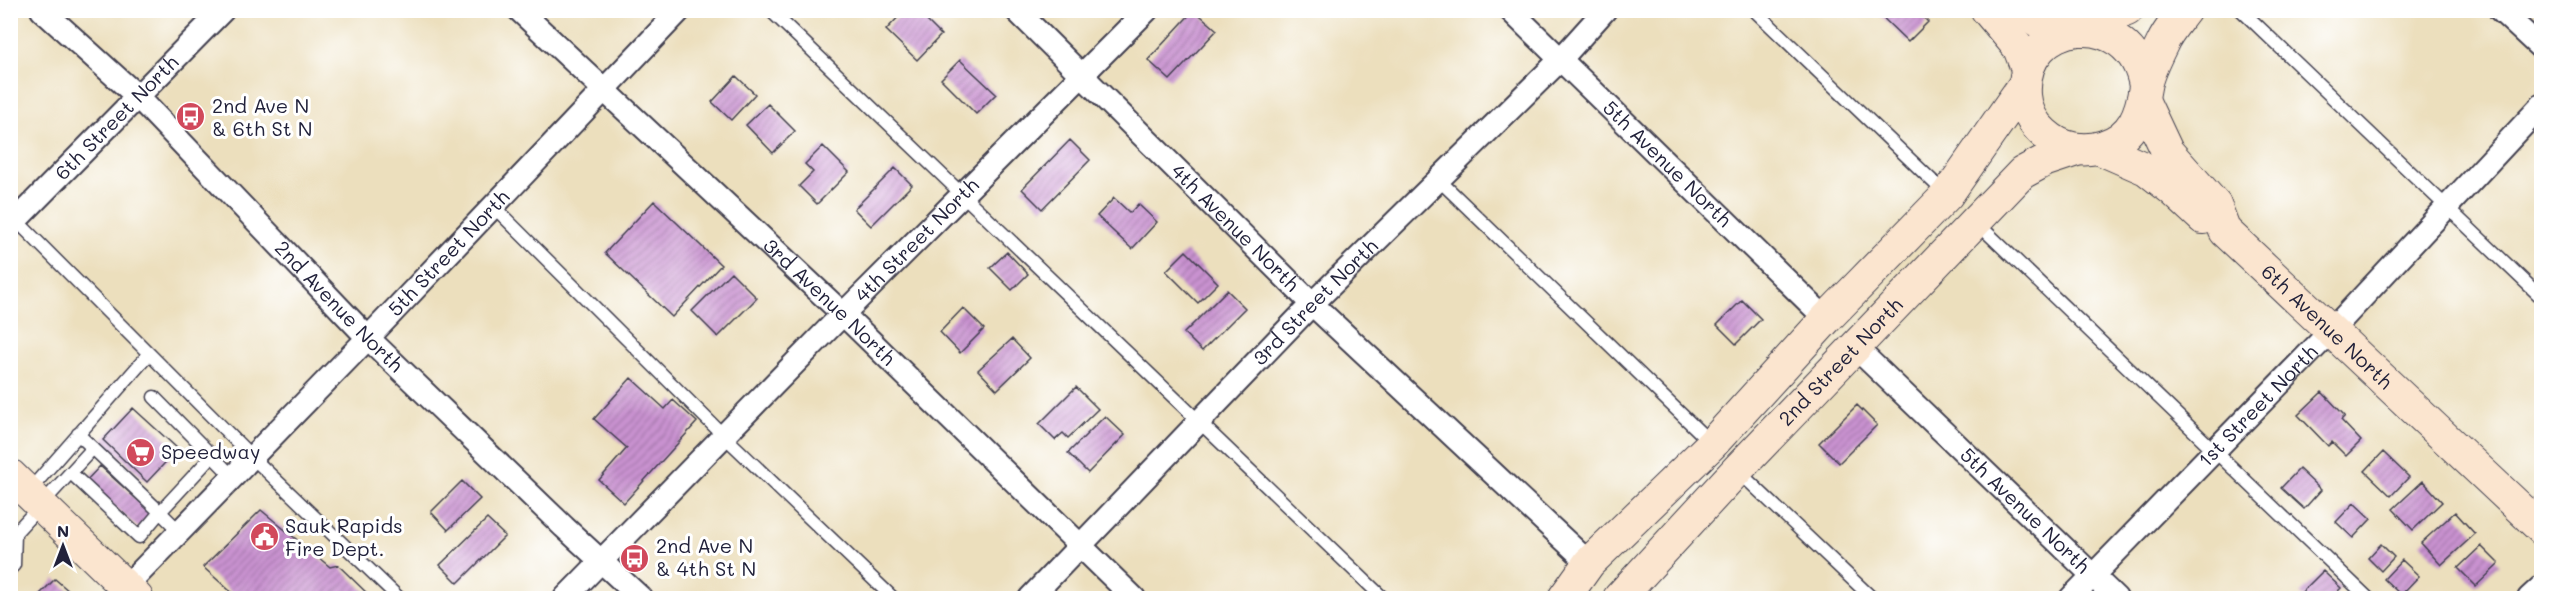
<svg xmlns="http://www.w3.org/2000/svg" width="2552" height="609" font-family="Mali,sans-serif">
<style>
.building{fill:url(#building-hatch)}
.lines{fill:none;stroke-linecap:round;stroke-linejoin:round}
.lane-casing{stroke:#403e4e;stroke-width:15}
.street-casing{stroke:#403e4e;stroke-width:26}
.secondary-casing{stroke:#403e4e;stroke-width:34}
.lane{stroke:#fff;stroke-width:12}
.street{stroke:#fff;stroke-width:22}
.secondary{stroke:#fbe5cf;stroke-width:32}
.labels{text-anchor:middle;stroke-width:6;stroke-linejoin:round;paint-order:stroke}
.poi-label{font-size:20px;fill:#22223b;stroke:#fff;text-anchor:start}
.street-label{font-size:20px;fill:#22223b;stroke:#fff}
</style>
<defs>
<pattern id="building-hatch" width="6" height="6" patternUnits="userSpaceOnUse" patternTransform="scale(1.5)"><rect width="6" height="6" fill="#c992d0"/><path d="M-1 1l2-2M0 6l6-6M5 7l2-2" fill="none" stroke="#a377aa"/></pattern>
</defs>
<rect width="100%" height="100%" fill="#fff"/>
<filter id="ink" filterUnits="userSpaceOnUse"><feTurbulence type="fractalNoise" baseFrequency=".0167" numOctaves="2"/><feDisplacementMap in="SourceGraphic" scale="12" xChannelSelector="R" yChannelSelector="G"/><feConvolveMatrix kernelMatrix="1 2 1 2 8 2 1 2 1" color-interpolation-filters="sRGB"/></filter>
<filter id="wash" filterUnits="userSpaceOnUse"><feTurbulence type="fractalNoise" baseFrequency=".008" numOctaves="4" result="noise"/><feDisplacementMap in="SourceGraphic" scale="24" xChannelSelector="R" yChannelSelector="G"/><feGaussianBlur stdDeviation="1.35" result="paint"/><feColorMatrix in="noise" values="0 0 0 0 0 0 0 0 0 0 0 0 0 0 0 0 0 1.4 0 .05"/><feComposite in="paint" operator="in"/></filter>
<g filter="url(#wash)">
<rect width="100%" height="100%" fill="#ecdfbd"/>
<g id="blocks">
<path class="building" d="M905 10H916L941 35 917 60 886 30Z
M1194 10 1217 30 1170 80 1148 60Z
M1875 10H1916L1928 22 1908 42Z
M960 60 996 94 976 114 941 79Z
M736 76 755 94 731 120 712 102Z
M768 104 795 131 773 153 746 125Z
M1070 140 1090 160 1042 209 1022 189Z
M823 146 849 172 817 204 799 186 813 172 805 164Z
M895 168 912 185 871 226 854 209Z
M1114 198 1130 213 1138 204 1157 222 1132 249 1097 216Z
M654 201 721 265 672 317 605 253Z
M1186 251 1218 283 1198 303 1166 271Z
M1007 252 1028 274 1012 290 990 268Z
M731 272 757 298 718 337 692 311Z
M1227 290 1245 308 1202 351 1184 333Z
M1742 300 1761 319 1736 344 1717 325Z
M963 308 984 329 960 353 940 332Z
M1012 339 1030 358 997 390 978 370Z
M631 378 665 409 673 400 697 422 624 503 599 480 627 448 594 419Z
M1076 387 1098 409 1068 438 1063 433 1055 440 1039 424Z
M2322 392 2345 416 2341 420 2361 441 2346 456 2332 442 2328 446 2298 415Z
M1857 405 1877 425 1839 463 1819 443Z
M133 408 178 449 147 482 103 440Z
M1105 416 1125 435 1088 473 1068 453Z
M2383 452 2409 477 2391 496 2365 471Z
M100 466 152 513 138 528 86 481Z
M2299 469 2321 490 2304 509 2281 488Z
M462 481 480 499 448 530 431 512Z
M2423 481 2442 502 2413 530 2393 509Z
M2354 503 2371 519 2353 538 2336 522Z
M261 510 330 567 338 565 372 598H238L203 567Z
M2455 512 2475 534 2441 565 2421 543Z
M487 519 505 536 458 583 440 565Z
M2381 544 2394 557 2381 571 2368 558Z
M2481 546 2499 564 2476 586 2458 568Z
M2402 560 2419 576 2401 595 2384 579Z
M2323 571 2341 588 2331 598H2305L2300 594Z
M55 579 70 592 64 598H36Z"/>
</g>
</g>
<g filter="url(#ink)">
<use href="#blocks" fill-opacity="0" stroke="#403e4e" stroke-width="1.5"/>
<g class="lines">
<defs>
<path id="lane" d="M770 10 1383 598
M1754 10 1946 194
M2241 10 2542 298
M1439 180 1711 443
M493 206 724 436 893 598
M14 218 252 457 399 598
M1975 221 2368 598
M154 397 233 477
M78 434 160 512 212 456
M1738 471 1872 598
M71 473 139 537 160 512 180 532
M28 492 149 354
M10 569 14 565 15 533 93 448"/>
<g id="street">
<path id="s1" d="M42 10 137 96 368 338 564 527 641 598"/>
<path id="s2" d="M519 10 843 314 1134 598"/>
<path id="s3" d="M1016 10 1312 304 1589 563"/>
<path id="s4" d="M1510 10 1826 319"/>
<path d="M2500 10 2542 49"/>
<path id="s5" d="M10 226 223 10"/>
<path id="s6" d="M1855 347 2116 598"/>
<path id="s7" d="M115 598 368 338 680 10"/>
<path id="s8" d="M565 598 843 314 1147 10"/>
<path id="s9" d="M1030 598 1312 304 1560 60 1605 10"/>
<path id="s10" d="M2071 598 2331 331 2542 105"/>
<path d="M2529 598 2542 586"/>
</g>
<g id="secondary">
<path d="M1987 10 2019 48 2027 69"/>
<path d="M2022 10 2058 35"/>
<path d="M2078 29 2127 10"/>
<path d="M2145 86C2132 5 2020 15 2025 95 2026 110 2033 124 2045 134 2061 149 2084 153 2104 146 2133 137 2141 113 2145 87 2147 74 2156 56 2162 44 2167 32 2177 21 2185 10"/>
<path id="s11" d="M2144 102 2167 151 2215 205 2225 231 2542 529"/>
<path d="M2098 148 2146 169 2174 191 2203 218"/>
<path d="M10 475 137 598"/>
<path d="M1564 598 1589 563 1712 444 1826 319 1947 195 2024 85"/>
<path id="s12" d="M1619 598 1737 470 2022 173 2046 160 2079 149"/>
</g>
</defs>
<use href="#lane" class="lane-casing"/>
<use href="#street" class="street-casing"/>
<use href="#secondary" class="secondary-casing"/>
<use href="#lane" class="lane"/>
<use href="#street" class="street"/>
<use href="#secondary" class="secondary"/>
</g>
</g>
<defs>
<symbol id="bus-disc" viewBox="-11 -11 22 22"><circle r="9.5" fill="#d1495b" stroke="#fff"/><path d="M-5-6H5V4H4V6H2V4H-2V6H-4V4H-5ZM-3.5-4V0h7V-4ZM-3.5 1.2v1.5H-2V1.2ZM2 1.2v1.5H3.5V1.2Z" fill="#fff"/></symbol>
<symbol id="supermarket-disc" viewBox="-11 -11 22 22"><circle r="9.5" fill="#d1495b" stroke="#fff"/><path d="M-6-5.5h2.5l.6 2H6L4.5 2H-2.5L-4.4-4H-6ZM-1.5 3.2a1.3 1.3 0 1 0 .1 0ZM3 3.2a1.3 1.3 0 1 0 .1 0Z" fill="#fff"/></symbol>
<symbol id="civic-disc" viewBox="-11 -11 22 22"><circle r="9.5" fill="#d1495b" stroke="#fff"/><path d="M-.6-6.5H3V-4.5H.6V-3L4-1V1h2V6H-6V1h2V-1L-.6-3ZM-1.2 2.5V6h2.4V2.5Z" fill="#fff"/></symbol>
</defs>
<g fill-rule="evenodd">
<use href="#bus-disc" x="174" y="100" width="33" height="33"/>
<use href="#supermarket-disc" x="124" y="436" width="33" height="33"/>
<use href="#civic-disc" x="248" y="520" width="33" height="33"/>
<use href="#bus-disc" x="618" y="542" width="33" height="33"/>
</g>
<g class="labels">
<g class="poi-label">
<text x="212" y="113">2nd Ave N<tspan x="212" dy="23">&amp; 6th St N</tspan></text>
<text x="161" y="459">Speedway</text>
<text x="285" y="533">Sauk Rapids<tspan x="285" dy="23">Fire Dept.</tspan></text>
<text x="656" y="553">2nd Ave N<tspan x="656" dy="23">&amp; 4th St N</tspan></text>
</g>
<g class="street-label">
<text dy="7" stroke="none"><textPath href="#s5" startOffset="152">6th Street North</textPath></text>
<text dy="7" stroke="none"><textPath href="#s4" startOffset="220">5th Avenue North</textPath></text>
<text dy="7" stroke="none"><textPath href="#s3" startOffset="309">4th Avenue North</textPath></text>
<text dy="7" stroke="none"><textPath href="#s8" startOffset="502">4th Street North</textPath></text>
<text dy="7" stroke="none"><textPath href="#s7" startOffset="480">5th Street North</textPath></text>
<text dy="7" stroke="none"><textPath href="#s2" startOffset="426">3rd Avenue North</textPath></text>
<text dy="7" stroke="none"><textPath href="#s9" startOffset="411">3rd Street North</textPath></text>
<text dy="7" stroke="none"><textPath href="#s1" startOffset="420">2nd Avenue North</textPath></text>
<text dy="7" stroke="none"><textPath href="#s11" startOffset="294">6th Avenue North</textPath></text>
<text dy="7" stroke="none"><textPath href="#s12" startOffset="324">2nd Street North</textPath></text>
<text dy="7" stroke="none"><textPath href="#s10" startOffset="268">1st Street North</textPath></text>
<text dy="7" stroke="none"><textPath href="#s6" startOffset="236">5th Avenue North</textPath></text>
</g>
</g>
<rect width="2552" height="609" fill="none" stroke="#fff" stroke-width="36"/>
<g transform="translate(63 546)" stroke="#ffffff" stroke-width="4.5" paint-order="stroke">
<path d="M0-4.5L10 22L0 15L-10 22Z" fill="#22223b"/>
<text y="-9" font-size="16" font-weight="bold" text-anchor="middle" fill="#22223b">N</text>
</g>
</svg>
